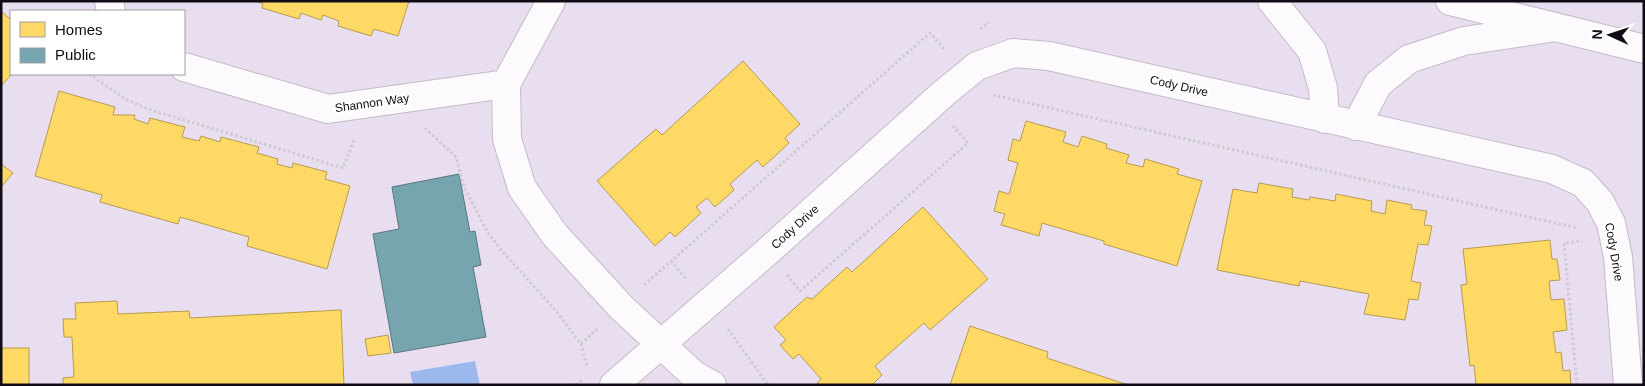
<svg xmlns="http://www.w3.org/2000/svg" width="1645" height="386" font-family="Arial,sans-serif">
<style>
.water{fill:#9db8ed}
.homes{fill:#ffd966;stroke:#b89b4e}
.public{fill:#76a5af;stroke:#587781}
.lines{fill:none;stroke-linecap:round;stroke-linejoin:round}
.minor-casing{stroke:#c4bbc8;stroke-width:30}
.major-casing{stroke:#c4bbc8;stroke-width:30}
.path{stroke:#cecbd0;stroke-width:3;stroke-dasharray:2.5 2.5;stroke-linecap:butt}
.minor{stroke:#fcfafd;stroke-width:28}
.major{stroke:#fcfafd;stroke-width:28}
.labels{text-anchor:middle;stroke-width:5;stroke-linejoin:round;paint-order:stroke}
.street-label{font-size:12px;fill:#110b15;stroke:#fff}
</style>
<rect width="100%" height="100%" fill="#e9deef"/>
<path class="water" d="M475 361 480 385H413L410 372Z"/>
<path class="homes" d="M255 1H409L398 36 374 29 371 36 338 26 339 21 323 15 321 20 301 13 299 19 262 8 263 4Z
M1 11 11 20 12 74 1 86Z
M743 61 800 124 785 138 789 143 763 167 757 160 730 184 734 190 715 207 707 198 696 207 701 213 675 237 670 232 655 246 597 181 656 129 662 135Z
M59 91 115 107 113 115H135L134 119 148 124 150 118 185 127 182 137 199 141 201 136 220 142 221 137 259 147 257 153 278 159 277 164 292 168 293 163 327 172 325 179 350 186 327 269 247 246 249 237 180 217 178 224 100 202 102 195 35 176Z
M1026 121 1066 132 1063 142 1078 147 1082 136 1107 144 1106 148 1129 155 1126 163 1143 167 1145 159 1179 169 1177 174 1202 181 1177 266 1104 244V241L1042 223 1039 236 1001 225 1005 214 994 211 999 191 1009 194 1018 163 1008 160 1013 139 1020 141Z
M1 164 13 173 1 187Z
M1259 183 1293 189 1292 197 1309 200 1310 197 1335 201 1336 194 1372 201 1371 211 1385 214 1387 200 1412 205 1411 209 1427 211 1424 225 1432 226 1428 245 1418 244 1411 281 1421 283 1418 300 1409 299 1405 320 1364 314 1369 294 1300 281 1299 286 1217 270 1233 189 1257 193Z
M923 207 988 279 930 330 924 323 875 366 882 375 872 385H819L817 383 821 379 799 354 793 359 780 345 786 340 774 327 807 297 812 299 847 267 852 272Z
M1550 240 1552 259H1557L1560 280 1549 281 1551 300 1564 299 1567 330 1553 332 1556 353 1561 352 1563 371 1570 370 1571 385H1476L1474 365 1470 366 1461 285 1467 284 1463 249Z
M117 301 118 314 189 311 190 318 341 310 344 385H63V378L74 377 72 337H64L63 319H76L75 303Z
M970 326 1048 352 1047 358 1128 385H950Z
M388 335 391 353 368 356 365 339Z
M1 348H29V385H1Z"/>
<path class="public" d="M459 174 470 232 475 231 481 265 473 267 486 337 394 353 373 234 399 229 392 187Z"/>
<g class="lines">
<defs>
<path id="minor" d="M109 1 111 11
M551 1 506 84 507 139 522 188 555 235 621 307 694 375 712 385
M1272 1 1312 51 1323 88 1325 119
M184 67 328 109 506 84
M1356 126 1378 84 1409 59 1464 41 1556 27
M614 385 768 251 944 93 977 66 1013 53 1049 56 1552 169 1583 183 1600 202 1611 223 1618 257 1628 385"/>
<path id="major" d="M1450 1 1644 49"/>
</defs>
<use href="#minor" class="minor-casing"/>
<use href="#major" class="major-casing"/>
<path class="path" d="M980 29 989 22
M89 74 127 100 148 109 343 168 355 138
M993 95 1577 228
M425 128 456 157 464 187 488 233 502 251 557 312 581 344 587 366
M671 261 687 280
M787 275 800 291 968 143 953 126
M644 285 930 33 945 50
M728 329 768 385
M581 344 597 329
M576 385 583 379
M1577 385 1564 243 1582 241"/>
<use href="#minor" class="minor"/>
<use href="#major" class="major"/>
</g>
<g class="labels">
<g class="street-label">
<text transform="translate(1179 86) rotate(13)" y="4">Cody Drive</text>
<text transform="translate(372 103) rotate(-8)" y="4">Shannon Way</text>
<text transform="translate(795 227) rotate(-42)" y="4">Cody Drive</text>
<text transform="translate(1614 252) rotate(80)" y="4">Cody Drive</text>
</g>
</g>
<rect width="1645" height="386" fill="none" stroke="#110b15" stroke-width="5"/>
<rect x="10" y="10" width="175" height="65" fill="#ffffff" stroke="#a09da1"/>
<rect x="20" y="22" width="25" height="15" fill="#ffd966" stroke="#a09da1"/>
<text x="55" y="35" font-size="15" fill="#110b15">Homes</text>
<rect x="20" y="48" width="25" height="15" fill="#76a5af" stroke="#a09da1"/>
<text x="55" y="60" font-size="15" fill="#110b15">Public</text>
<g transform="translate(1610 35) rotate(273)" stroke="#ffffff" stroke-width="4" paint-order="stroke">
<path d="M0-4L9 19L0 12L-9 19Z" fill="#110b15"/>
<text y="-8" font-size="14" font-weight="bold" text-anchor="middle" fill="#110b15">N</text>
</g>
</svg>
